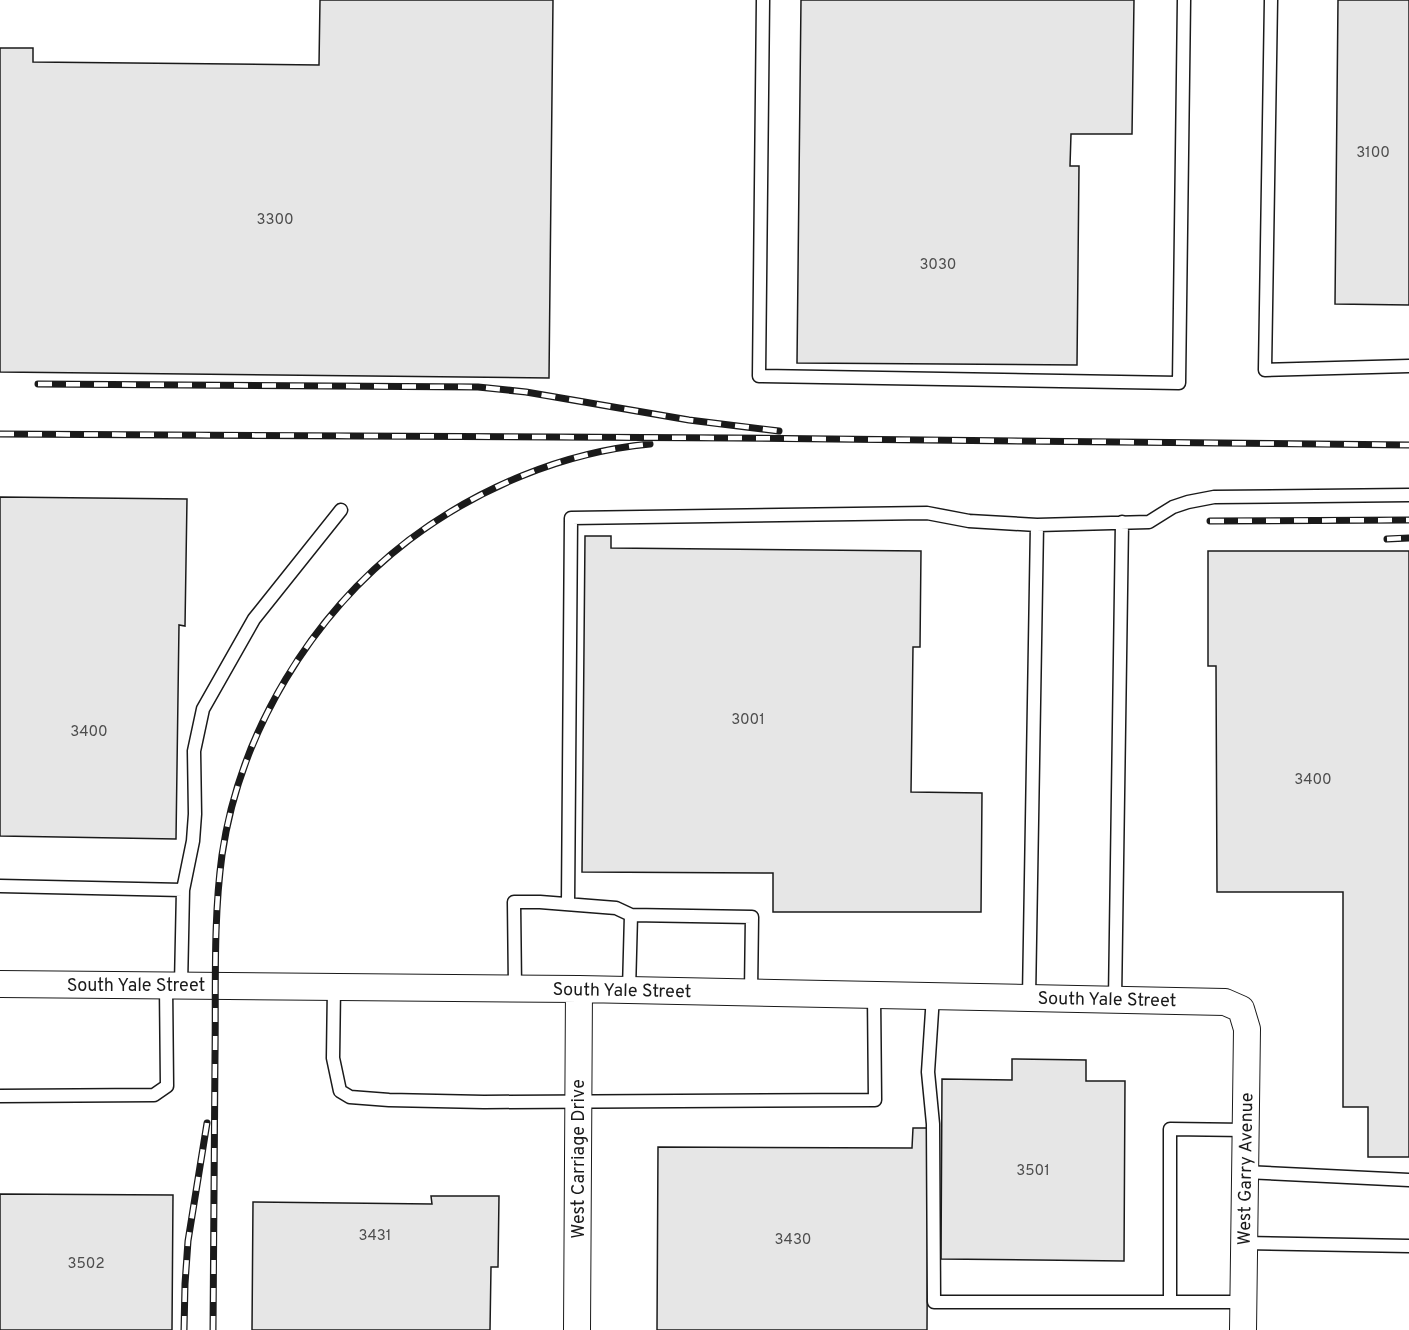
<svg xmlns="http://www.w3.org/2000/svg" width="1409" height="1330" font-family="Overpass,sans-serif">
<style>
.building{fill:#e6e6e6;stroke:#1a1a1a;stroke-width:1.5}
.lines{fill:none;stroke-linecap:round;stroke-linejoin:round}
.service-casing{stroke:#1a1a1a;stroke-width:15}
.minor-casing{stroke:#1a1a1a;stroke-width:28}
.service{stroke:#fff;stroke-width:12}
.minor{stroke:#fff;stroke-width:26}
.rail-casing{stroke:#1a1a1a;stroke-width:7}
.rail{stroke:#fff;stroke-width:4.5;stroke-dasharray:14;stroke-linecap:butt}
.labels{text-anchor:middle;stroke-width:4.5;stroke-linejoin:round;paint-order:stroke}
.number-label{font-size:15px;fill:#4d4d4d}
.street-label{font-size:18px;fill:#1a1a1a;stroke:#fff}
</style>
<rect width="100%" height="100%" fill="#fff"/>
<path class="building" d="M320 0H553L549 378 0 372V48H33V62L319 65Z
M801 0H1134L1132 134H1071L1070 166H1079L1077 365 797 363Z
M1338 0H1409V305L1335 304Z
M0 497 187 499 185 626 179 625 176 839 0 836Z
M585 536H611V548L921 551 920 647H913L911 792 982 793 981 912H773V873L582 872Z
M1208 551H1409V1157H1368V1107H1343V892H1217L1216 666H1208Z
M1012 1059 1086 1060V1081H1125L1124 1261 941 1259 942 1079 1012 1080Z
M913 1128H928L927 1330H657L658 1147 912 1148Z
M0 1194 173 1195 172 1330H0Z
M431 1196H499L498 1267H491L490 1330H252L253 1202 432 1204Z"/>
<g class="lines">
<defs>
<path id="service" d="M763 0 759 376 1179 383 1184 0
M1271 0 1265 370 1409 366
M0 886 183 890
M568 904 571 518 927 513 969 521 1037 525
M631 915 752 917 751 992
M181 985 183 890 193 841 195 814 194 751 203 709 254 619 341 510
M334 987 333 1058 340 1091 350 1097 389 1100 484 1102 875 1100 874 995
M515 988 514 902H540L616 908 631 915 629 990
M933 996 928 1072 933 1124 934 1302H1244
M1029 998 1037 525 1149 522 1173 507 1188 502 1214 497 1409 495
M1115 1000 1122 522
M0 1096 154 1095 167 1086 166 985
M1245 1172 1409 1180
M1244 1243 1409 1246
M1170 1302V1129L1246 1130"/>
<path id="minor" d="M0 984 579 989 1225 1002 1241 1009 1247 1029 1243 1330
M577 1330 579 989"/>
</defs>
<use href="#service" class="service-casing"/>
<use href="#minor" class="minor-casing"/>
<use href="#service" class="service"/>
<use href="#minor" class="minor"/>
<defs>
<path id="rail" d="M38 384 478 387 526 392 689 420 779 431
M0 434 734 438 1409 445
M1210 521 1409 520
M1387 539 1409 538
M184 1330 185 1284 188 1241 207 1123
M213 1330C214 1239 214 1147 215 1056 216 989 213 921 222 855 240 732 311 615 409 540 478 488 563 452 650 444"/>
</defs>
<use href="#rail" class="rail-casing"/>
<use href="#rail" class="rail"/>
</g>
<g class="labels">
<g class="number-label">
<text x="1373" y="157">3100</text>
<text x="275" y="224">3300</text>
<text x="938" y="269">3030</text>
<text x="748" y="724">3001</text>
<text x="89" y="736">3400</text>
<text x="1313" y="784">3400</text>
<text x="1033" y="1175">3501</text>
<text x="375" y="1240">3431</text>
<text x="793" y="1244">3430</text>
<text x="86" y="1268">3502</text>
</g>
<g class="street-label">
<text x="136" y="991">South Yale Street</text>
<text transform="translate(622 990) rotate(1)" y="6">South Yale Street</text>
<text transform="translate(1107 999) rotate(1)" y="6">South Yale Street</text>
<text transform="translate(578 1159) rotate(-90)" y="6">West Carriage Drive</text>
<text transform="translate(1245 1169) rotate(-89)" y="6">West Garry Avenue</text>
</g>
</g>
</svg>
